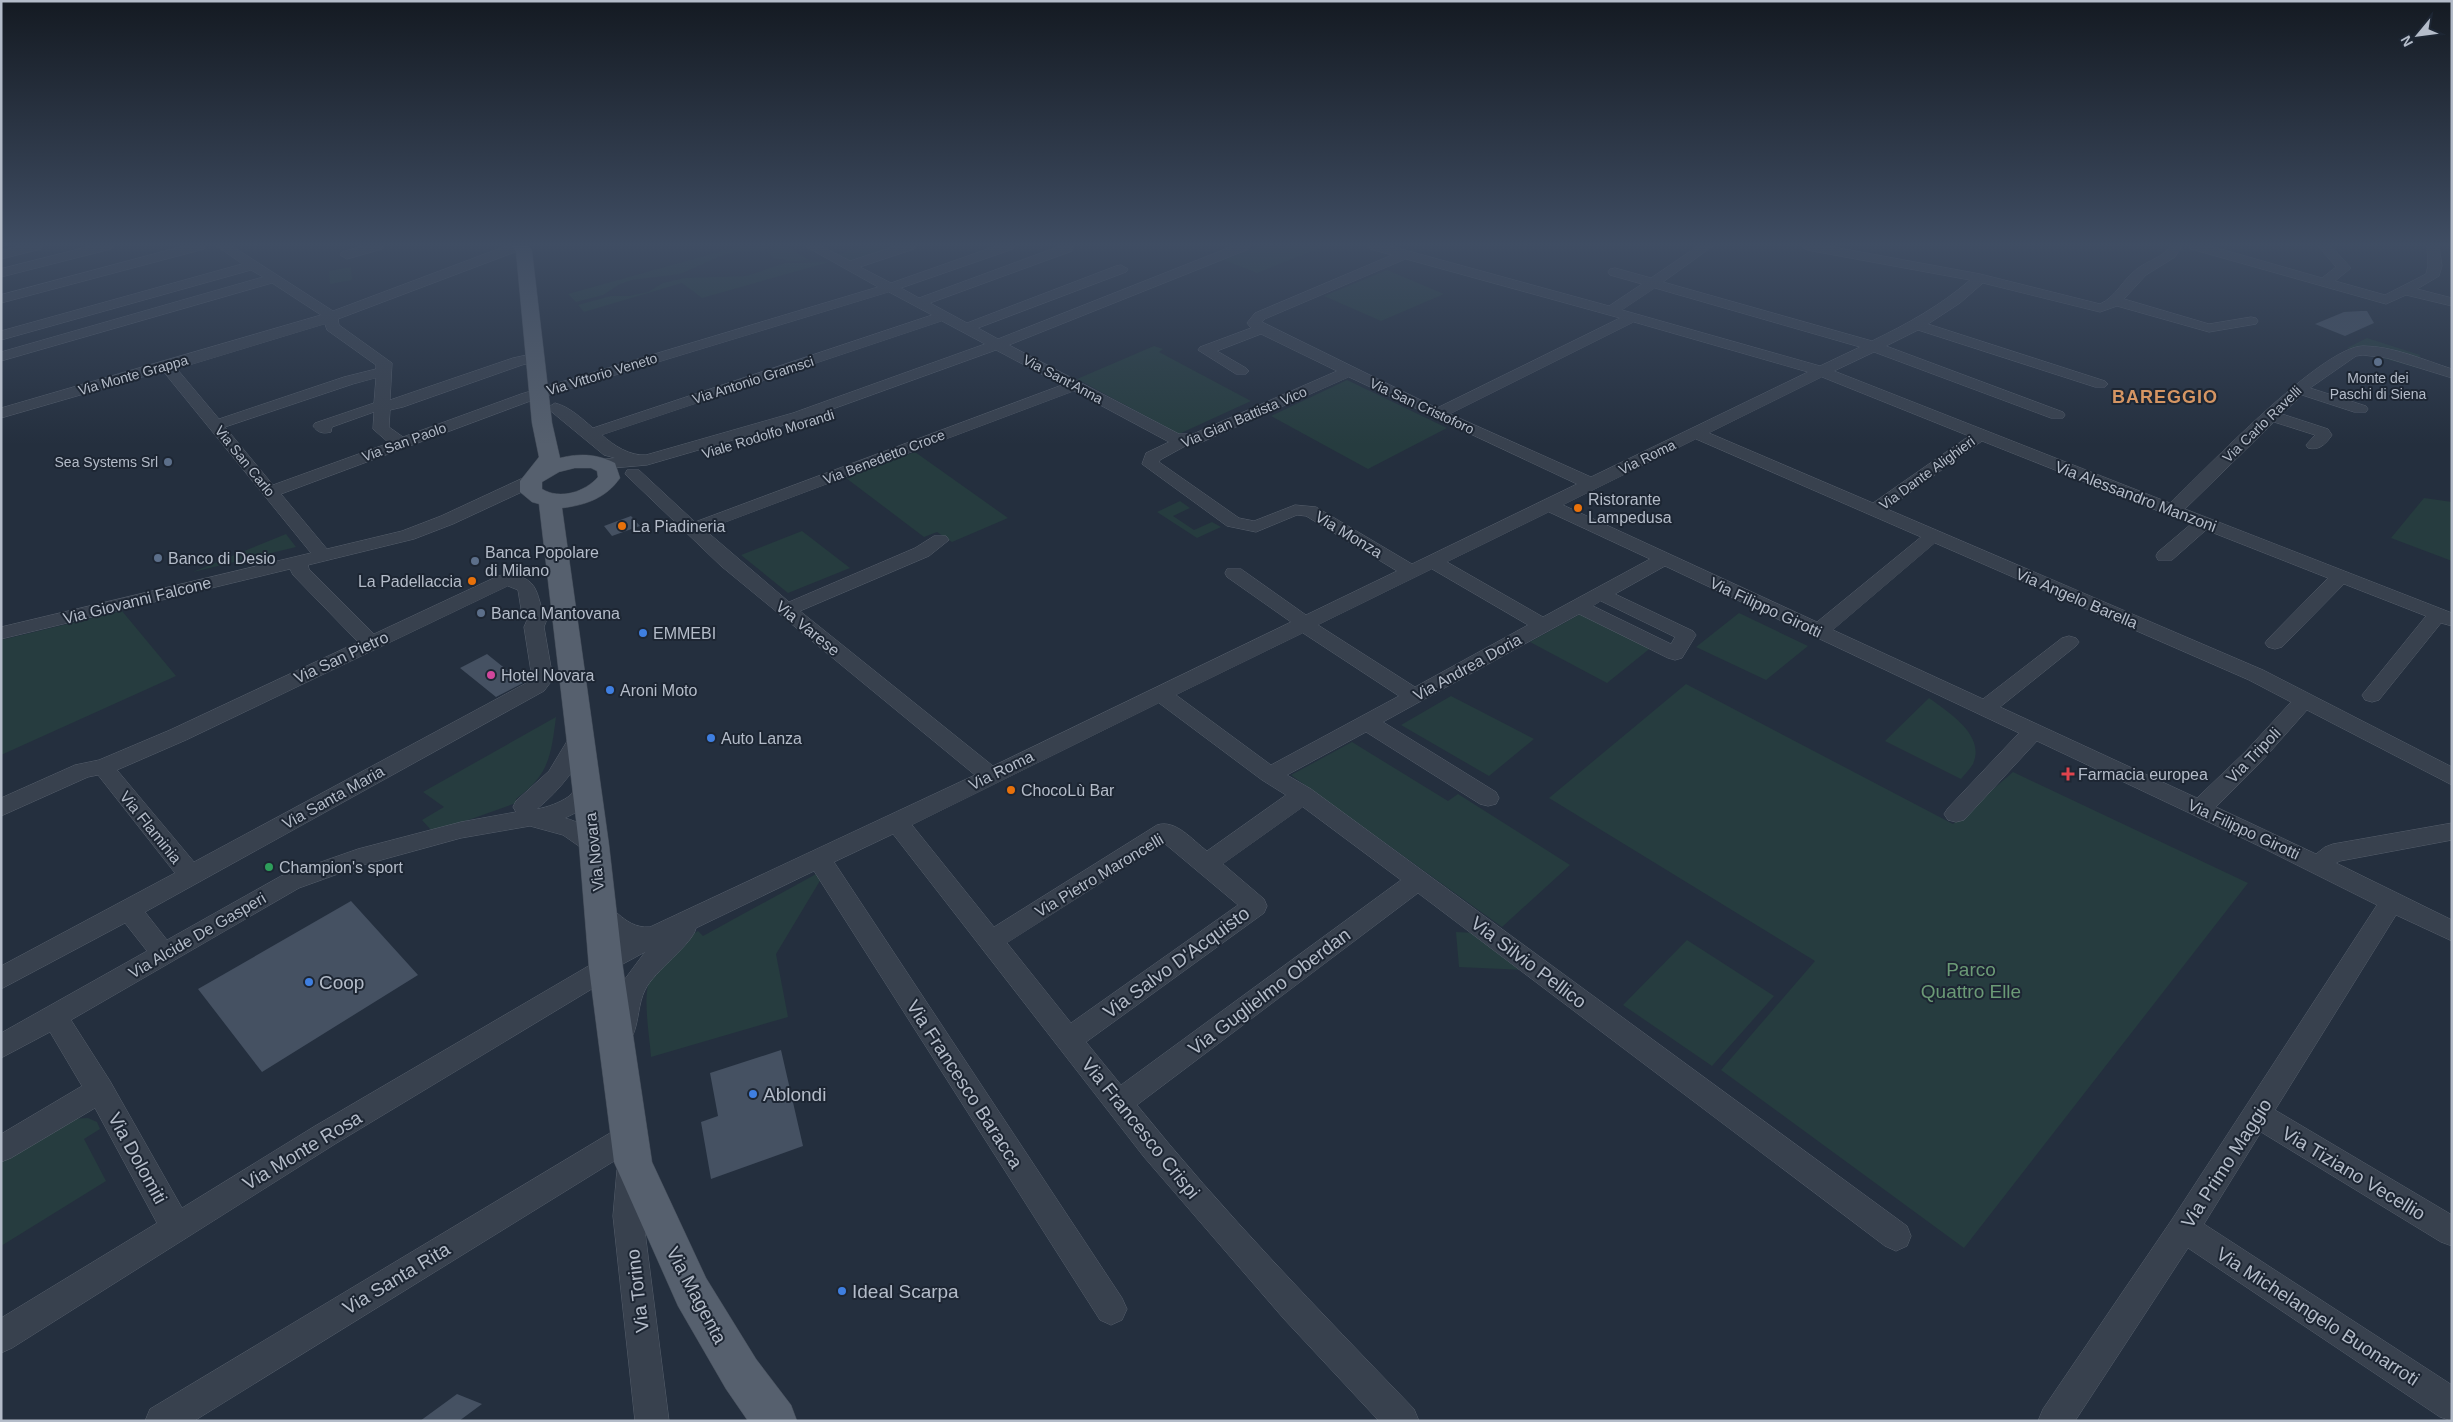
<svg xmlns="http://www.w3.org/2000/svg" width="2453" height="1422" font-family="Arial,sans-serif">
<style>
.green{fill:#263c3f}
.building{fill:#455162}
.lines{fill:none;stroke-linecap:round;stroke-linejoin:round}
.minor-casing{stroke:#565f6c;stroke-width:1}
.major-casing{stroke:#414a57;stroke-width:1}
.minor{fill:#38414e;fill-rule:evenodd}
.major{fill:#56606e;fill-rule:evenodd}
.service-dot{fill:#5c6f8a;stroke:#1d2633;stroke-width:2}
.food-dot{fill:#e8710a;stroke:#1d2633;stroke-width:2}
.shop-dot{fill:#3f7fe0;stroke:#1d2633;stroke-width:2}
.hotel-dot{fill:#d1479c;stroke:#1d2633;stroke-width:2}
.health-dot{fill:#e0444e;stroke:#1d2633;stroke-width:2}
.leisure-dot{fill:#2e9e5b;stroke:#1d2633;stroke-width:2}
.labels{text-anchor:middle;stroke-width:4;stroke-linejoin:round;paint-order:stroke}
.far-street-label{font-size:14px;fill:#b4bcc9;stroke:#1d2633}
.far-poi-label{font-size:14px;fill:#b4bcc9;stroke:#1d2633}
.street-label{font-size:16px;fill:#b4bcc9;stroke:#1d2633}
.poi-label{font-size:16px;fill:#b4bcc9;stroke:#1d2633;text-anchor:start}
.far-district-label{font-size:18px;font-weight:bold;letter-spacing:1px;fill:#d59563;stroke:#1d2633}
.near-street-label{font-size:19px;fill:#b4bcc9;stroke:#1d2633}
.near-park-label{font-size:19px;fill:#6b9a76;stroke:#1d2633}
.near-poi-label{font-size:19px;fill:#b4bcc9;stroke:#1d2633;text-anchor:start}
</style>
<rect width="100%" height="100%" fill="#242f3e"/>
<path class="green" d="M740 246H771L763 250H745L723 255 680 274 632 280 620 284 603 295 576 302 568 294Z
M777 246H785L810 260 791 261 773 258 769 253Z
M864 246H905L852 263 836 255Z
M1259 246H1325L1257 273 1224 260Z
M829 262 702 298 682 283 584 312 578 305 611 296H629L648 292 663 283 685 278 747 276 785 263Z
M351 267 352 280 330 284 329 271Z
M1387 270 1444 294 1381 321 1324 296Z
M2367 338 2420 355 2418 368 2347 348Z
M1154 346 1163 349 1159 352 1251 401 1179 434 1077 379Z
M1347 380 1447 428 1368 469 1271 416Z
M915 452 1008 518 952 542 937 532 924 537 846 478Z
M2424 498 2452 502V561L2391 538Z
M1180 501 1190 508 1173 516 1194 530 1212 522 1221 527 1197 538 1157 512Z
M802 531 850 568 788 593 741 555Z
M286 534 296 547 193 572Z
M122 611 176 676 1 755V640Z
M1584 612 1653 646 1607 683 1530 642Z
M1739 613 1808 646 1766 680 1696 647Z
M1686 684 1953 824 2013 772 2248 883 1964 1248 1721 1070 1815 961 1549 798Z
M1451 696 1534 739 1489 776 1401 725Z
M1929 698C1948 712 1986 735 1973 764 1970 769 1965 774 1961 779L1885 741Z
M556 717C551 756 549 775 516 799V803L460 823 431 830 422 820 444 807 423 792Z
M1352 742 1448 801 1458 794 1570 865 1502 927 1291 775Z
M818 873 821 879 776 954 788 1017 651 1057C650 1039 642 996 650 980 657 966 684 939 698 931L703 936Z
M1456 932 1476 933 1525 970 1459 967Z
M1687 940 1774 996 1712 1066 1623 1005Z
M88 1118 97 1122 100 1129 84 1139 106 1181 1 1246V1161L72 1119Z"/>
<path class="building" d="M2361 311H2367L2374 323 2345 336 2315 324 2344 312Z
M631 516 640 526 612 536 604 526Z
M487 654 523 683 496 697 460 668Z
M351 901 418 975 262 1072 198 989Z
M781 1050 803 1146 711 1179 701 1122 718 1116 710 1073Z
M457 1394 482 1404 459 1421H420Z"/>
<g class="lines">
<defs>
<path id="minor" d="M21 246H42L41 249 1 259V251Z
M91 246H112L111 249 1 277V269Z
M184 246H205L204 249 1 303V295Z
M217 246H232L333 311 506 246H524L523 249 338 319 339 325 392 363 390 400 513 358 536 353 543 357 541 360 522 365 403 407 390 410 389 427 403 437 521 394 878 287 805 246H821L850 261 896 246H915L914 249 860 267 891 283 996 246H1014L1013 249 901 288 919 298 1060 246H1072V251L930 303 967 323 1116 266 1121 265 1128 269 1126 272 978 328 998 339 1233 246H1250L1249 249 1009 345 1179 434H1193L1337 371 1261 334 1217 351 1246 368 1249 371 1246 374H1236L1198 350 1200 347 1251 328 1247 323 1255 313 1392 255 1370 249 1369 246H1390L1609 306 1642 284 1610 275 1608 272 1610 269 1615 268 1651 278 1698 246H1713L1663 282 1872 341C1907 324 1940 306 1970 280L1807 250 1801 246H1828L1980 274 2100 304C2116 297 2123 279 2137 269 2148 260 2163 258 2170 246H2182L2175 257 2146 275 2124 299 2209 324 2251 317 2256 318 2258 321 2256 324 2209 332 2117 306 2100 312 1983 283 1960 303 1928 324 2105 381 2108 384 2105 387H2095L1918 330 1886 346 2063 412 2065 415 2063 418H2051L1874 352 1834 371 2170 503C2205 470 2321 347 2363 346 2393 346 2424 360 2452 369V378L2387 358 2363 355 2356 356 2310 388 2366 406 2368 409 2366 412H2354L2302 395 2282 414 2328 429 2332 435C2326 444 2319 451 2308 448L2306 445 2315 435 2274 422 2185 509 2452 613V626L2441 623 2379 700 2372 702 2365 700 2362 695 2426 616 2344 584 2282 647 2275 649 2268 647 2265 643 2268 639 2328 578 2206 530 2172 560H2158L2156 556 2158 552 2191 524 1982 441 1887 509 2263 670 2452 767V785L2307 710 2262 761 2216 807 2316 854 2325 847 2333 844 2452 823V840L2340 861 2336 863 2452 920V941L2396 915 2275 1110 2452 1215V1246L2441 1242 2261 1132 2204 1224 2452 1385V1421L2440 1417 2188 1248 2075 1421H2038L2043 1409 2173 1218 2377 905 2257 845 2037 741 1964 820 1956 822 1948 820 1944 814 1948 808 2019 733 1665 566 1615 594 1693 631 1696 635 1682 658 1675 660 1668 658 1579 614 1383 722 1496 792 1499 798 1496 804 1488 806 1480 804 1366 732 1287 775 1311 789 1907 1226 1911 1236 1907 1246 1896 1251 1885 1246 1418 893 1137 1105C1223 1212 1319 1310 1414 1409L1419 1421H1379L1284 1319 1144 1157 893 834 834 862 1122 1298 1127 1309 1122 1320 1111 1325 1100 1320 814 871 696 928C693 944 654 971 645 990 638 1004 639 1021 633 1035L623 1038 613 1035 610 1027 619 987 645 952 621 965 615 975 335 1144 12 1348 1 1353V1318L157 1223 95 1108 11 1158 1 1162V1134L82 1086 50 1032 1 1058V1033L147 951 125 923 1 989V966L175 873 98 775 88 777 1 816V798L75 765 99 760 170 730 358 642 293 575 290 569 1 639V627L311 553 163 371 1 418V408L321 315 272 283 1 361V352L263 277 251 270 1 340V331L242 264ZM1406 259 1620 318 1437 408 1262 322 1265 319ZM1655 288 1860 347 1820 366 1622 310ZM889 292 932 315 593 428C581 418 570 407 555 403L547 408 604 455 615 458 595 460 593 464 595 468 601 469 647 465 805 419 996 350 1062 385 695 522 639 470H627L625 474 721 566 975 775 650 927C620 929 615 898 591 905L588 912C595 925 606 935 620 942L603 951 597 961 315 1126 182 1208 110 1081 71 1020 299 888 363 865 461 838 530 826 563 835 586 851 594 854 602 851 606 845C598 832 580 822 565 818L585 808 597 789 594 783C575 778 579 788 568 797 559 803 548 807 537 809 561 789 578 767 591 738L588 733 580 731 572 733 549 771 516 801 513 807 516 812 461 822 358 849 281 876 167 940 145 912 544 691 553 679 544 627 547 619C536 603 542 582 518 576 511 574 505 574 498 576L374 634 309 569 308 565 414 539 453 524 537 485 540 481 537 477H525L441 516 402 531 327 549 281 494 533 400ZM942 321 985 344 793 413 646 455C630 456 614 446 602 435ZM1634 322 1808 372 1591 477 1450 414ZM325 324 327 330 376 365V369L344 377 219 419 177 369ZM1349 377 1577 484 1412 564 1316 507 1295 505 1254 521 1239 518 1159 462 1160 460 1189 444 1202 442ZM1822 377 1969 436 1873 503 1709 433ZM376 378 374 403 315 423 313 426C318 433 323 434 331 432L332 427 374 412 373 429 389 443 273 485 225 427 353 384ZM1074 391 1169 442 1146 453 1142 464 1227 526 1256 532 1297 515 1306 516 1397 571 1306 615 1241 569H1227L1225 573 1227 577 1291 622 993 766 800 611 929 556 949 540 946 536H934L915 548 789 602 705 530ZM1696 439 1921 537 1817 622 1563 505ZM1549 512 1650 559 1543 617 1447 562ZM1935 543 2249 680 2291 702 2246 751 2197 798 2000 707 2076 646 2079 642 2076 638 2069 636 2062 638 1983 699 1833 630ZM1432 569 1528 625 1415 687 1318 625ZM508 586 518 590 522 615 527 620 524 627 532 678 530 681 194 862 117 770 186 740ZM1601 601 1675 637 1671 644 1593 606ZM1303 633 1399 696 1271 765 1176 695ZM1159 703 1262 780 1286 795 1207 851C1192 840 1176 819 1157 825L994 927 912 825ZM1303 807 1401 880 1121 1085 1086 1042 1264 913 1267 906 1264 899 1223 864ZM1164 843 1238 905 1071 1023 1007 943Z
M363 246H383L382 249 347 259 340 255 342 252Z
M2190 246H2210L2322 278 2336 267 2318 246H2331L2351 268 2335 281 2385 295 2426 274 2428 266 2427 246H2439L2442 266 2439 276 2417 289 2452 298V306L2406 295 2386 304 2191 249Z
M630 1123 640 1127 644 1136 640 1145 194 1421H145L150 1409 620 1127Z
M632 1157 642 1161 647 1170 643 1216 669 1421H635L613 1216 617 1170 622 1161Z"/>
<path id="major" d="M512 246H529L532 251 552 423 560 458C580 453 597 454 615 463L620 478C606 498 586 505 562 508L609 845 623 968 652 1162 706 1278 756 1359 791 1405 797 1421H748L726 1389 678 1306 614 1162 589 968 579 845 539 504 532 502 520 492V481L539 457 532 423 516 252ZM575 468H591L597 471 598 477C585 492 560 500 542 489V482L559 472Z"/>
</defs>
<use href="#minor" class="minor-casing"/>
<use href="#major" class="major-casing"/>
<use href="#minor" class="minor"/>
<use href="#major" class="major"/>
</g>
<linearGradient id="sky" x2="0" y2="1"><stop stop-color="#141a22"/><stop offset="0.55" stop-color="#3f4d63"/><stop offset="1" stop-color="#3f4d63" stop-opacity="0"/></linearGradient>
<rect width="2453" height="445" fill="url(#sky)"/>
<g class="service-dot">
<circle cx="2378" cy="362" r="5"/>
<circle cx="168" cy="462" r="5"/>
<circle cx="158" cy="558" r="5"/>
<circle cx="475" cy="561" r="5"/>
<circle cx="481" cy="613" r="5"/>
</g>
<g class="food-dot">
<circle cx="1578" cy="508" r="5"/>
<circle cx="622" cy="526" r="5"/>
<circle cx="472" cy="581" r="5"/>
<circle cx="1011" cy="790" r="5"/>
</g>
<g class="shop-dot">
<circle cx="643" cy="633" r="5"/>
<circle cx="610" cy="690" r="5"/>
<circle cx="711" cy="738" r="5"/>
<circle cx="309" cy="982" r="5"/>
<circle cx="753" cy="1094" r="5"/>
<circle cx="842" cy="1291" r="5"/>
</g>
<circle class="hotel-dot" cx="491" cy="675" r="5"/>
<path class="health-dot" d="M2065.5 766.5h5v5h5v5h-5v5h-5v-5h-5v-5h5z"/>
<circle class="leisure-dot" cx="269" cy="867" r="5"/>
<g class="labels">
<g class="far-street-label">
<text transform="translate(602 374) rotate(-17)" y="5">Via Vittorio Veneto</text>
<text transform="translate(133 375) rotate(-16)" y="5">Via Monte Grappa</text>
<text transform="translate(1063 379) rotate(28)" y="5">Via Sant'Anna</text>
<text transform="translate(753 380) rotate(-18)" y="5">Via Antonio Gramsci</text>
<text transform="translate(1422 406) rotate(25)" y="5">Via San Cristoforo</text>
<text transform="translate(1244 417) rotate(-23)" y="5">Via Gian Battista Vico</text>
<text transform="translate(2262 424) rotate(-44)" y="5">Via Carlo Ravelli</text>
<text transform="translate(768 434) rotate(-17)" y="5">Viale Rodolfo Morandi</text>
<text transform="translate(404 442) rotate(-20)" y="5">Via San Paolo</text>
<text transform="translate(884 457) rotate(-21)" y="5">Via Benedetto Croce</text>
<text transform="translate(1647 457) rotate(-26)" y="5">Via Roma</text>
<text transform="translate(245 461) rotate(51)" y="5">Via San Carlo</text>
<text transform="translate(1927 473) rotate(-36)" y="5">Via Dante Alighieri</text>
</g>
<g class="far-poi-label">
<text x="2378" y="383">Monte dei<tspan x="2378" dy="16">Paschi di Siena</tspan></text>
<text x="158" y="467" text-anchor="end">Sea Systems Srl</text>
</g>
<g class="street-label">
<text transform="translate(2136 496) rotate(21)" y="6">Via Alessandro Manzoni</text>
<text transform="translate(1349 534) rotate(31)" y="6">Via Monza</text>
<text transform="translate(2077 598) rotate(23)" y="6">Via Angelo Barella</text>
<text transform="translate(137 600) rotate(-14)" y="6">Via Giovanni Falcone</text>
<text transform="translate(1766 607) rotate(25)" y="6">Via Filippo Girotti</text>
<text transform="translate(808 628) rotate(39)" y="6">Via Varese</text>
<text transform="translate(341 657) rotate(-25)" y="6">Via San Pietro</text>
<text transform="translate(1467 667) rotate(-29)" y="6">Via Andrea Doria</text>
<text transform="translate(2253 755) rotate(-46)" y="6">Via Tripoli</text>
<text transform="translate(1001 770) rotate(-26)" y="6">Via Roma</text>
<text transform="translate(333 797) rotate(-29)" y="6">Via Santa Maria</text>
<text transform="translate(151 827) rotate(51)" y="6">Via Flaminia</text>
<text transform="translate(2244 829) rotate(25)" y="6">Via Filippo Girotti</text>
<text transform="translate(594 852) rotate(-96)" y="6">Via Novara</text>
<text transform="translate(1099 875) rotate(-31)" y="6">Via Pietro Maroncelli</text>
<text transform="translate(197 935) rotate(-30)" y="6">Via Alcide De Gasperi</text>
</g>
<g class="poi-label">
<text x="1588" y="505">Ristorante<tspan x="1588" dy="18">Lampedusa</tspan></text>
<text x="632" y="532">La Piadineria</text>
<text x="485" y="558">Banca Popolare<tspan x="485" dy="18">di Milano</tspan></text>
<text x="168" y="564">Banco di Desio</text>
<text x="462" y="587" text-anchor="end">La Padellaccia</text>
<text x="491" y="619">Banca Mantovana</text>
<text x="653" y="639">EMMEBI</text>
<text x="501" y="681">Hotel Novara</text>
<text x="620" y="696">Aroni Moto</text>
<text x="721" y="744">Auto Lanza</text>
<text x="2078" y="780">Farmacia europea</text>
<text x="1021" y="796">ChocoLù Bar</text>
<text x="279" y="873">Champion's sport</text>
</g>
<g class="far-district-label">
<text x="2165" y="403">BAREGGIO</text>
</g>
<g class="near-street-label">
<text transform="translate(1176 962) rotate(-36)" y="7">Via Salvo D'Acquisto</text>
<text transform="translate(1529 962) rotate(37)" y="7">Via Silvio Pellico</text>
<text transform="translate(1269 991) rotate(-37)" y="7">Via Guglielmo Oberdan</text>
<text transform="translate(965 1084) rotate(57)" y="7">Via Francesco Baracca</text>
<text transform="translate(1141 1128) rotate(51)" y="7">Via Francesco Crispi</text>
<text transform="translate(302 1150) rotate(-31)" y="7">Via Monte Rosa</text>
<text transform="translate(138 1158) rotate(61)" y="7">Via Dolomiti</text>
<text transform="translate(2226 1163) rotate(-57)" y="7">Via Primo Maggio</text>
<text transform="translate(2354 1173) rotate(31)" y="7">Via Tiziano Vecellio</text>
<text transform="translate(396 1278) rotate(-31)" y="7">Via Santa Rita</text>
<text transform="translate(637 1291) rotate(-97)" y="7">Via Torino</text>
<text transform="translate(697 1295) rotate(62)" y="7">Via Magenta</text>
<text transform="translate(2318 1316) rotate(33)" y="7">Via Michelangelo Buonarroti</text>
</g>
<g class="near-park-label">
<text x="1971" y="976">Parco<tspan x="1971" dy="22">Quattro Elle</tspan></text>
</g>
<g class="near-poi-label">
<text x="319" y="989">Coop</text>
<text x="763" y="1101">Ablondi</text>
<text x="852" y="1298">Ideal Scarpa</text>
</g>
</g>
<rect width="2453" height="1422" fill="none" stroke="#b4bcc9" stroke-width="5"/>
<g transform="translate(2418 35) rotate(241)" stroke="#1d2633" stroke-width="4" paint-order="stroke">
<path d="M0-4L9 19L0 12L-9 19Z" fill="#b4bcc9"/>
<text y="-8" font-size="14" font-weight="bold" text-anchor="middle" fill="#b4bcc9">N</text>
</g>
</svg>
